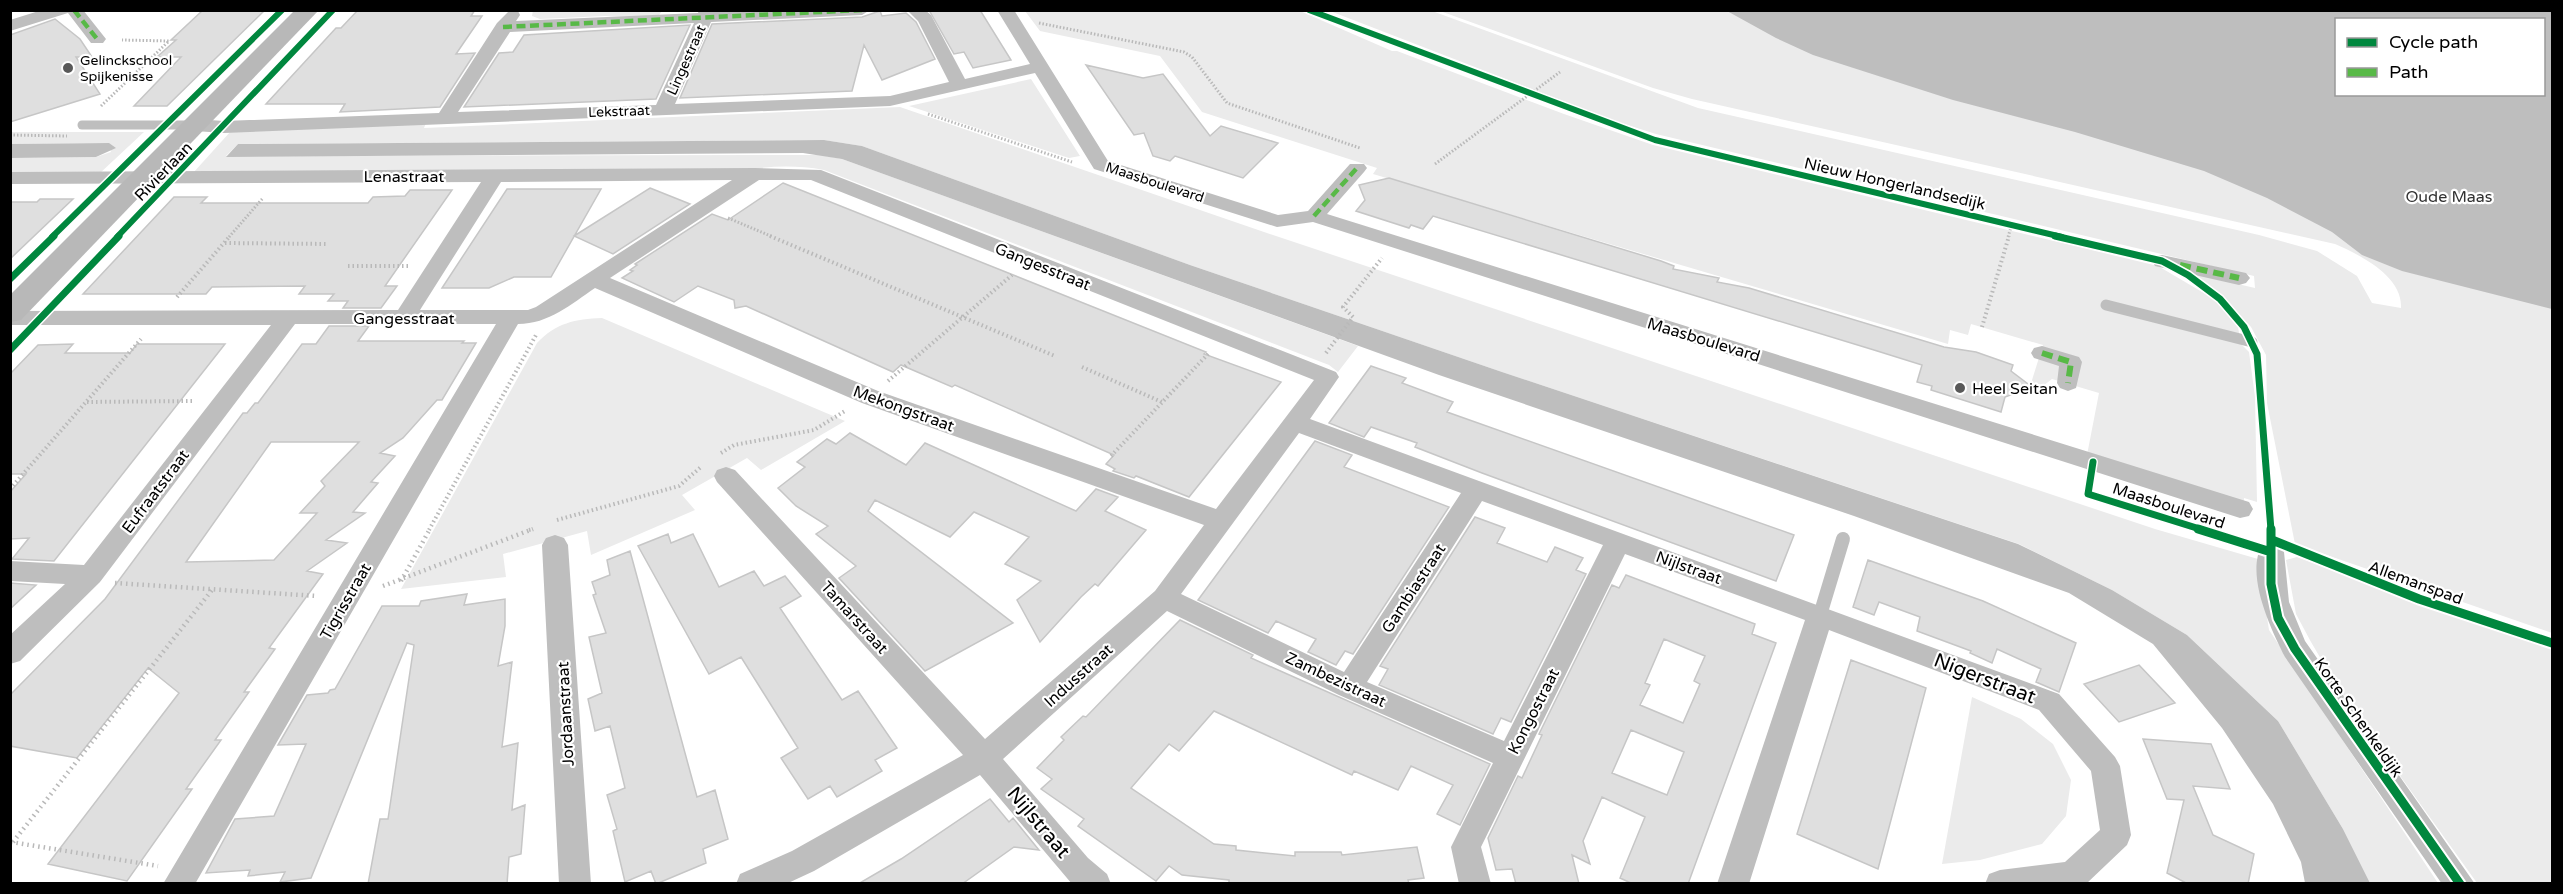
<svg xmlns="http://www.w3.org/2000/svg" width="2563" height="894" font-family="'Varela Round',sans-serif">
<style>
.green{fill:#ebebeb}
.water{fill:#bebebe;fill-rule:evenodd}
.building{fill:#dfdfdf;stroke:#c6c6c6;stroke-width:1.5;fill-rule:evenodd}
.lines{fill:none;stroke-linecap:round;stroke-linejoin:round}
.path-far2{stroke:#b9b9b9;stroke-width:3;stroke-dasharray:1.5 2;stroke-linecap:butt}
.path-far1{stroke:#b9b9b9;stroke-width:4;stroke-dasharray:1.5 3;stroke-linecap:butt}
.path{stroke:#b9b9b9;stroke-width:4.5;stroke-dasharray:1.5 4;stroke-linecap:butt}
.lane-far2{stroke:#bebebe;stroke-width:9}
.lane-far1{stroke:#bebebe;stroke-width:11}
.lane{stroke:#bebebe;stroke-width:14}
.street{fill:#bebebe;fill-rule:evenodd}
.secondary{fill:#b8b8b8;fill-rule:evenodd}
.quiet-far1{stroke:#58b947;stroke-width:4.5;stroke-dasharray:9 4.5;stroke-linecap:butt}
.quiet{stroke:#58b947;stroke-width:6;stroke-dasharray:11 6;stroke-linecap:butt}
.cycleway-far2-casing{stroke:#fff;stroke-width:9}
.cycleway-far1-casing{stroke:#fff;stroke-width:10}
.cycleway-casing{stroke:#fff;stroke-width:13}
.cycleway-far2{stroke:#00873e;stroke-width:6}
.cycleway-far1{stroke:#00873e;stroke-width:7}
.cycleway{stroke:#00873e;stroke-width:9}
.poi-dot{fill:#595959;stroke:#fff;stroke-width:2}
.labels{text-anchor:middle;stroke-width:4.5;stroke-linejoin:round;paint-order:stroke}
.far-poi-label{font-size:14px;fill:#000;stroke:#fff;text-anchor:start}
.far-street-label{font-size:14px;fill:#000;stroke:#fff}
.street-label{font-size:16px;fill:#000;stroke:#fff}
.park-label{font-size:16px;fill:#323232;stroke:#fff}
.poi-label{font-size:16px;fill:#000;stroke:#fff;text-anchor:start}
.near-street-label{font-size:20px;fill:#000;stroke:#fff}
</style>
<rect width="100%" height="100%" fill="#fff"/>
<path class="green" d="M533 10 662 11 657 18 605 16 540 19 532 16Z
M1025 11H1300L1392 51H1397L1564 114 1653 145 2158 266 2214 299 2238 327 2241 344 2249 352 2255 397 2257 502 2244 498V502L2087 455 2099 393 2052 379 2035 392 2032 380 2043 345 1971 324 1968 335 1950 330 1948 344 1373 174 1377 168 1202 112 1160 56 1040 31Z
M1330 11H1432L1698 108 2259 235 2317 251 2357 276 2372 303 2401 308C2403 276 2360 255 2335 244L1692 99 1653 88 1440 11H2205L2336 94H2544L2552 89V633L2295 544 2267 403 2266 355 2251 327 2225 299 2190 273 2255 288 2254 276 1656 134 1615 121Z
M1031 79 1080 156 1069 158 909 106Z
M900 107 1264 232 2155 529 2258 559 2269 630 2438 883H2370L2343 829 2278 721 2187 635 2112 590 2019 544 1502 372 1190 265 862 146 824 140 238 144 226 156 821 155 842 159 1358 346 1338 372 1329 365 824 170C796 165 772 166 744 170L193 173 231 131 426 123 424 128Z
M11 132H144L99 174 11 172 10 158 96 157 111 152 109 143 11 144Z
M602 318 845 421 761 470 747 458 682 495 695 510 591 555 587 531 503 554 506 577 401 589 537 343C556 323 575 319 602 318Z
M2297 557 2552 648V883H2477L2342 695 2311 642 2296 614 2286 560Z
M1972 697 2021 719 2053 744 2071 780 2066 816 2042 844 1980 860 1942 864Z"/>
<path class="water" d="M1727 11H2552V309L2402 271 2362 255 2332 232 2267 198 2204 171 2075 132 1953 100 1813 55 1776 38ZM2336 20H2544V94H2336Z
M824 140 862 146 1190 265 1502 372 2018 544 2112 590 2187 635 2278 721 2343 829 2370 883H2305L2301 862 2273 804 2222 728 2153 644 2069 593 1854 516 1439 375 842 159 803 153 226 157 238 144Z
M109 143 116 148 96 157 11 158V144Z"/>
<path class="building" d="M203 10H265L167 106H134L181 57H157L176 40H171Z
M358 10H475L471 16H482L456 54 475 53 440 107 340 112 345 104H266L336 28H341Z
M929 10H980L1011 60 973 68 964 52 954 54Z
M880 11 882 16 906 13 916 22 935 59 882 80 864 45 852 91 680 98 712 24 862 17Z
M55 19 80 39 92 57H76L100 94 10 122V35Z
M690 25 656 99 464 107 499 53 513 52 524 35Z
M1086 65 1143 78 1163 74 1210 136 1221 126 1278 143 1243 178 1175 156 1170 161 1153 156 1144 133 1134 135Z
M1389 178 1661 261 1674 266 1673 269 1719 278 1717 282 1749 288 1944 347 1976 352 2013 365 2011 371 2032 387 2005 397 2001 412 1931 390 1932 386 1917 382 1922 365 1874 350 1433 216 1423 229 1411 225 1409 228 1356 211 1365 200 1359 185Z
M783 183 1206 352 1204 354 1281 382 1189 497 1136 476 1134 478 1113 471 1115 469 1106 464 1114 455 955 385 952 387 901 365 893 372 746 306 735 308 734 300 698 286 674 302 622 278 633 271 630 270 637 265 635 264 712 214 728 220Z
M650 188 690 204 613 254 574 236Z
M507 189H601L551 277H514L489 288H442Z
M410 190H452L385 286H397L381 308H343L348 301H328L334 294H299L305 286 212 287 206 294H83L174 197H207L201 203H368L373 197 405 196Z
M40 199H73L10 259V202H37Z
M329 326H369L358 341H464L462 343H476L442 400H437L403 438 380 453 395 456 371 482 378 483 353 512 365 513 326 540 347 543 307 571 323 574 269 648 275 649 244 692H249L215 740H221L186 789H192L127 881 48 864 179 693 148 668 77 758 10 746V695L105 599 243 413H247L255 403H258L302 344H316ZM271 442H359L321 481 325 486 300 513H317L274 560 186 562Z
M73 344 65 353H130L137 344H225L54 561 12 559 29 538 10 539V492L26 474H10V374L38 345Z
M1371 366 1406 378 1402 383 1453 402 1447 412 1794 535 1776 581 1482 473 1415 447 1417 443 1371 427 1364 437 1329 423Z
M850 433 906 465 925 443 1076 511 1096 489 1118 497 1105 511 1146 530 1098 586 1095 584 1081 597 1040 642 1017 600 1041 581 1005 564 1029 537 974 512 950 537 875 500 868 511 1013 623 925 671 839 578 856 566 816 534 828 526 796 506 778 488 805 467 797 462 827 439 836 444Z
M1315 441 1352 455 1344 467 1449 507 1353 654 1345 651 1336 665 1308 652 1316 639 1276 621 1268 633 1198 600Z
M1475 517 1505 528 1497 543 1547 562 1555 547 1583 558 1576 570 1586 574 1511 722 1501 718 1493 734 1379 685 1388 669 1380 666Z
M668 534 671 543 693 534 719 587 754 571 764 586 785 576 801 596 780 608 842 700 858 691 897 748 875 760 882 771 837 797 830 786 808 799 781 758 798 748 741 657 709 674 638 546Z
M630 551 697 797 715 790 728 839 703 849 706 863 656 884 651 871 625 882 613 831 617 829 607 795 625 788 610 726 595 731 588 699 602 693 589 637 606 633 593 595 596 594 592 582 610 575 607 560Z
M1868 560 1983 601 2076 643 2059 692 2036 682 2041 669 1997 649 1992 663 1970 653 1971 651 1917 631 1920 617 1879 602 1874 615 1853 607Z
M1626 575 1755 624 1752 634 1776 643 1688 884H1633L1620 878 1645 817 1602 797 1583 841 1590 864 1572 855 1579 884H1516L1512 869 1496 870 1488 838 1518 776 1522 778 1542 735 1539 734 1612 585 1619 588ZM1664 639 1705 656 1694 681 1700 684 1683 723 1640 705 1650 685 1645 683ZM1631 730 1684 752 1667 795 1612 773Z
M10 583 36 585 10 609Z
M467 594 464 605 505 599V626L498 666 512 662 502 747 518 743 512 810 525 805 521 854 509 857 507 884H368L380 819H388L414 645 407 643 311 878 280 882 285 872 248 876 250 870 206 873 235 819 274 816 306 744 278 745 307 695 328 693 330 690 335 689 382 606H419L421 601Z
M1180 620 1253 655 1251 658 1490 764 1460 825 1437 814 1453 785 1411 766 1398 790 1354 771 1352 775 1214 711 1179 751 1169 744 1131 788 1214 844 1236 846V850L1295 856V852H1341L1342 855 1417 847 1424 878 1408 880 1409 884H1229V880L1182 875 1169 866 1156 881 1078 826 1084 819 1041 789 1052 779 1037 768 1064 740 1061 737 1083 716 1086 717Z
M1851 660 1926 688 1878 869 1797 834Z
M2139 665 2175 703 2119 722 2084 684Z
M2143 739 2211 744 2230 789 2193 786 2213 835 2254 854 2248 884H2188L2167 873 2184 800 2167 799Z
M990 799 1009 822 1013 818 1039 850 1014 847 962 884H858L901 859Z"/>
<g class="lines">
<path class="path-far2" d="M1039 23 1184 52 1192 57 1227 103 1360 148
M101 106 169 41 122 40
M928 114 1072 162
M10 135 67 136
M1435 164 1560 72
M728 218 773 237
M229 237 263 198
M2008 237 2012 224"/>
<path class="path-far1" d="M770 236 1055 356
M225 243 328 244
M348 266H411
M177 297 230 236
M1982 327 2009 236
M1326 353 1353 317 1343 307 1382 258
M1082 367 1162 402
M888 381 1012 275
M87 402 193 401
M721 453 734 445 814 430 845 411
M1111 456 1209 353
M10 489 141 339
M557 520 679 486 702 466
M429 530 536 335
M529 530 533 529"/>
<path class="path" d="M401 581 430 529
M115 583 317 596
M383 586 533 529
M11 842 158 866
M13 842 212 590"/>
<path class="lane-far2" d="M82 125H194"/>
<path class="lane-far1" d="M2106 305 2252 342"/>
<path class="lane" d="M1820 615 1843 539"/>
<path class="street" d="M42 10H83L106 39 103 43H91L68 13 10 31V20Z
M510 10 518 11 520 15 516 21 698 13 699 10H870L862 15 711 22 675 104 890 96 949 82 918 21 907 10H925L931 15 965 79 1030 64 997 10H1014L1108 161 1278 215 1308 211 1350 164H1364L1367 168 1364 172 1327 214 2249 502 2253 509 2249 516 2240 518 1313 222 1277 227 1094 169 1035 73 890 106 224 133 195 131 186 125 195 119 224 121 439 113 497 23ZM694 23 656 105 458 112 510 32Z
M755 168 821 170 1336 372 1339 377 1310 419 2059 694 2115 757 2120 766 2131 835 2127 845 2086 884H1985L1989 874 2000 870 2065 862 2100 830 2091 771 2039 710 1829 630 1749 884H1717L1805 620 1625 554 1481 847 1491 884H1459L1451 847 1493 763 1339 695 1167 611 1003 759 1088 858 1107 874 1111 884H1072L980 775 814 871 786 884H736L740 874 792 851 963 755 717 482 714 476 717 470 726 467 735 470 985 739 1155 591 1204 525 862 403 595 288C571 304 549 324 518 324L195 884H163L496 324H295L100 582 20 661 10 664V635L65 584 10 581V561L84 565 271 325H10V311L398 310 481 182 10 184V172ZM732 180 536 307 528 310H420L501 182ZM759 180H811L1314 380 1216 509 878 391 610 278ZM1299 433 1461 493 1344 672 1181 594ZM1482 501 1603 545 1504 741 1367 682Z
M2162 255 2246 273 2250 278 2246 283 2239 285 2155 266 2152 261 2155 256Z
M2042 346 2079 357 2082 362 2076 388 2068 391 2060 388 2057 383 2059 366 2034 358 2031 353 2034 348Z
M555 535 564 538 568 545 591 884H559L542 545 546 538Z
M2271 542 2280 545 2284 552 2289 602 2305 641 2475 884H2442L2285 657C2271 629 2245 575 2262 545Z"/>
<path class="secondary" d="M295 10H319L21 320 10 322V295Z"/>
<path class="quiet-far1" d="M74 10 97 39
M503 27 862 10
M1314 216 1357 168"/>
<path class="quiet" d="M2180 265 2239 278
M2042 353 2071 362 2068 383"/>
<defs>
<path id="cycleway-far2" d="M1309 10 1655 140 2062 237
M52 237 282 10
M117 237 333 10"/>
<path id="cycleway-far1" d="M2055 236 2162 261 2188 275 2220 299 2244 327 2257 354 2271 530
M10 279 54 236
M10 350 119 236
M2093 462 2088 494 2203 530"/>
<path id="cycleway" d="M2198 529 2271 552
M2271 529V584L2278 618 2295 649 2460 884
M2272 540 2419 599 2552 643"/>
</defs>
<use href="#cycleway-far2" class="cycleway-far2-casing"/>
<use href="#cycleway-far1" class="cycleway-far1-casing"/>
<use href="#cycleway" class="cycleway-casing"/>
<use href="#cycleway-far2" class="cycleway-far2"/>
<use href="#cycleway-far1" class="cycleway-far1"/>
<use href="#cycleway" class="cycleway"/>
</g>
<g class="poi-dot">
<circle cx="68" cy="68" r="6"/>
<circle cx="1960" cy="388" r="6"/>
</g>
<g class="labels">
<g class="far-poi-label">
<text x="80" y="65">Gelinckschool<tspan x="80" dy="16">Spijkenisse</tspan></text>
</g>
<g class="far-street-label">
<text transform="translate(686 60) rotate(-66)" y="5">Lingestraat</text>
<text transform="translate(619 111) rotate(-2)" y="5">Lekstraat</text>
<text transform="translate(1155 182) rotate(18)" y="5">Maasboulevard</text>
</g>
<g class="street-label">
<text transform="translate(163 171) rotate(-46)" y="6">Rivierlaan</text>
<text x="404" y="182">Lenastraat</text>
<text transform="translate(1895 183) rotate(13)" y="6">Nieuw Hongerlandsedijk</text>
<text transform="translate(1043 266) rotate(22)" y="6">Gangesstraat</text>
<text x="404" y="324">Gangesstraat</text>
<text transform="translate(1704 339) rotate(17)" y="6">Maasboulevard</text>
<text transform="translate(904 408) rotate(20)" y="6">Mekongstraat</text>
<text transform="translate(155 491) rotate(-53)" y="6">Eufraatstraat</text>
<text transform="translate(2169 505) rotate(18)" y="6">Maasboulevard</text>
<text transform="translate(1689 567) rotate(20)" y="6">Nijlstraat</text>
<text transform="translate(2416 582) rotate(20)" y="6">Allemanspad</text>
<text transform="translate(1413 588) rotate(-57)" y="6">Gambiastraat</text>
<text transform="translate(345 601) rotate(-60)" y="6">Tigrisstraat</text>
<text transform="translate(855 617) rotate(48)" y="6">Tamarstraat</text>
<text transform="translate(1078 675) rotate(-42)" y="6">Indusstraat</text>
<text transform="translate(1336 679) rotate(25)" y="6">Zambezistraat</text>
<text transform="translate(1533 711) rotate(-63)" y="6">Kongostraat</text>
<text transform="translate(565 714) rotate(-93)" y="6">Jordaanstraat</text>
<text transform="translate(2359 717) rotate(55)" y="6">Korte Schenkeldijk</text>
</g>
<g class="park-label">
<text x="2449" y="202">Oude Maas</text>
</g>
<g class="poi-label">
<text x="1972" y="394">Heel Seitan</text>
</g>
<g class="near-street-label">
<text transform="translate(1985 678) rotate(21)" y="7">Nigerstraat</text>
<text transform="translate(1039 822) rotate(50)" y="7">Nijlstraat</text>
</g>
</g>
<rect width="2563" height="894" fill="none" stroke="#000000" stroke-width="24"/>
<rect x="2335" y="18" width="210" height="78" fill="#ffffff" stroke="#999999" stroke-width="1.5"/>
<rect x="2347" y="38" width="30" height="9" fill="#00873e" stroke="#999999" stroke-width="1.5"/>
<text x="2389" y="48" font-size="18" fill="#000000">Cycle path</text>
<rect x="2347" y="68" width="30" height="9" fill="#58b947" stroke="#999999" stroke-width="1.5"/>
<text x="2389" y="78" font-size="18" fill="#000000">Path</text>
</svg>
